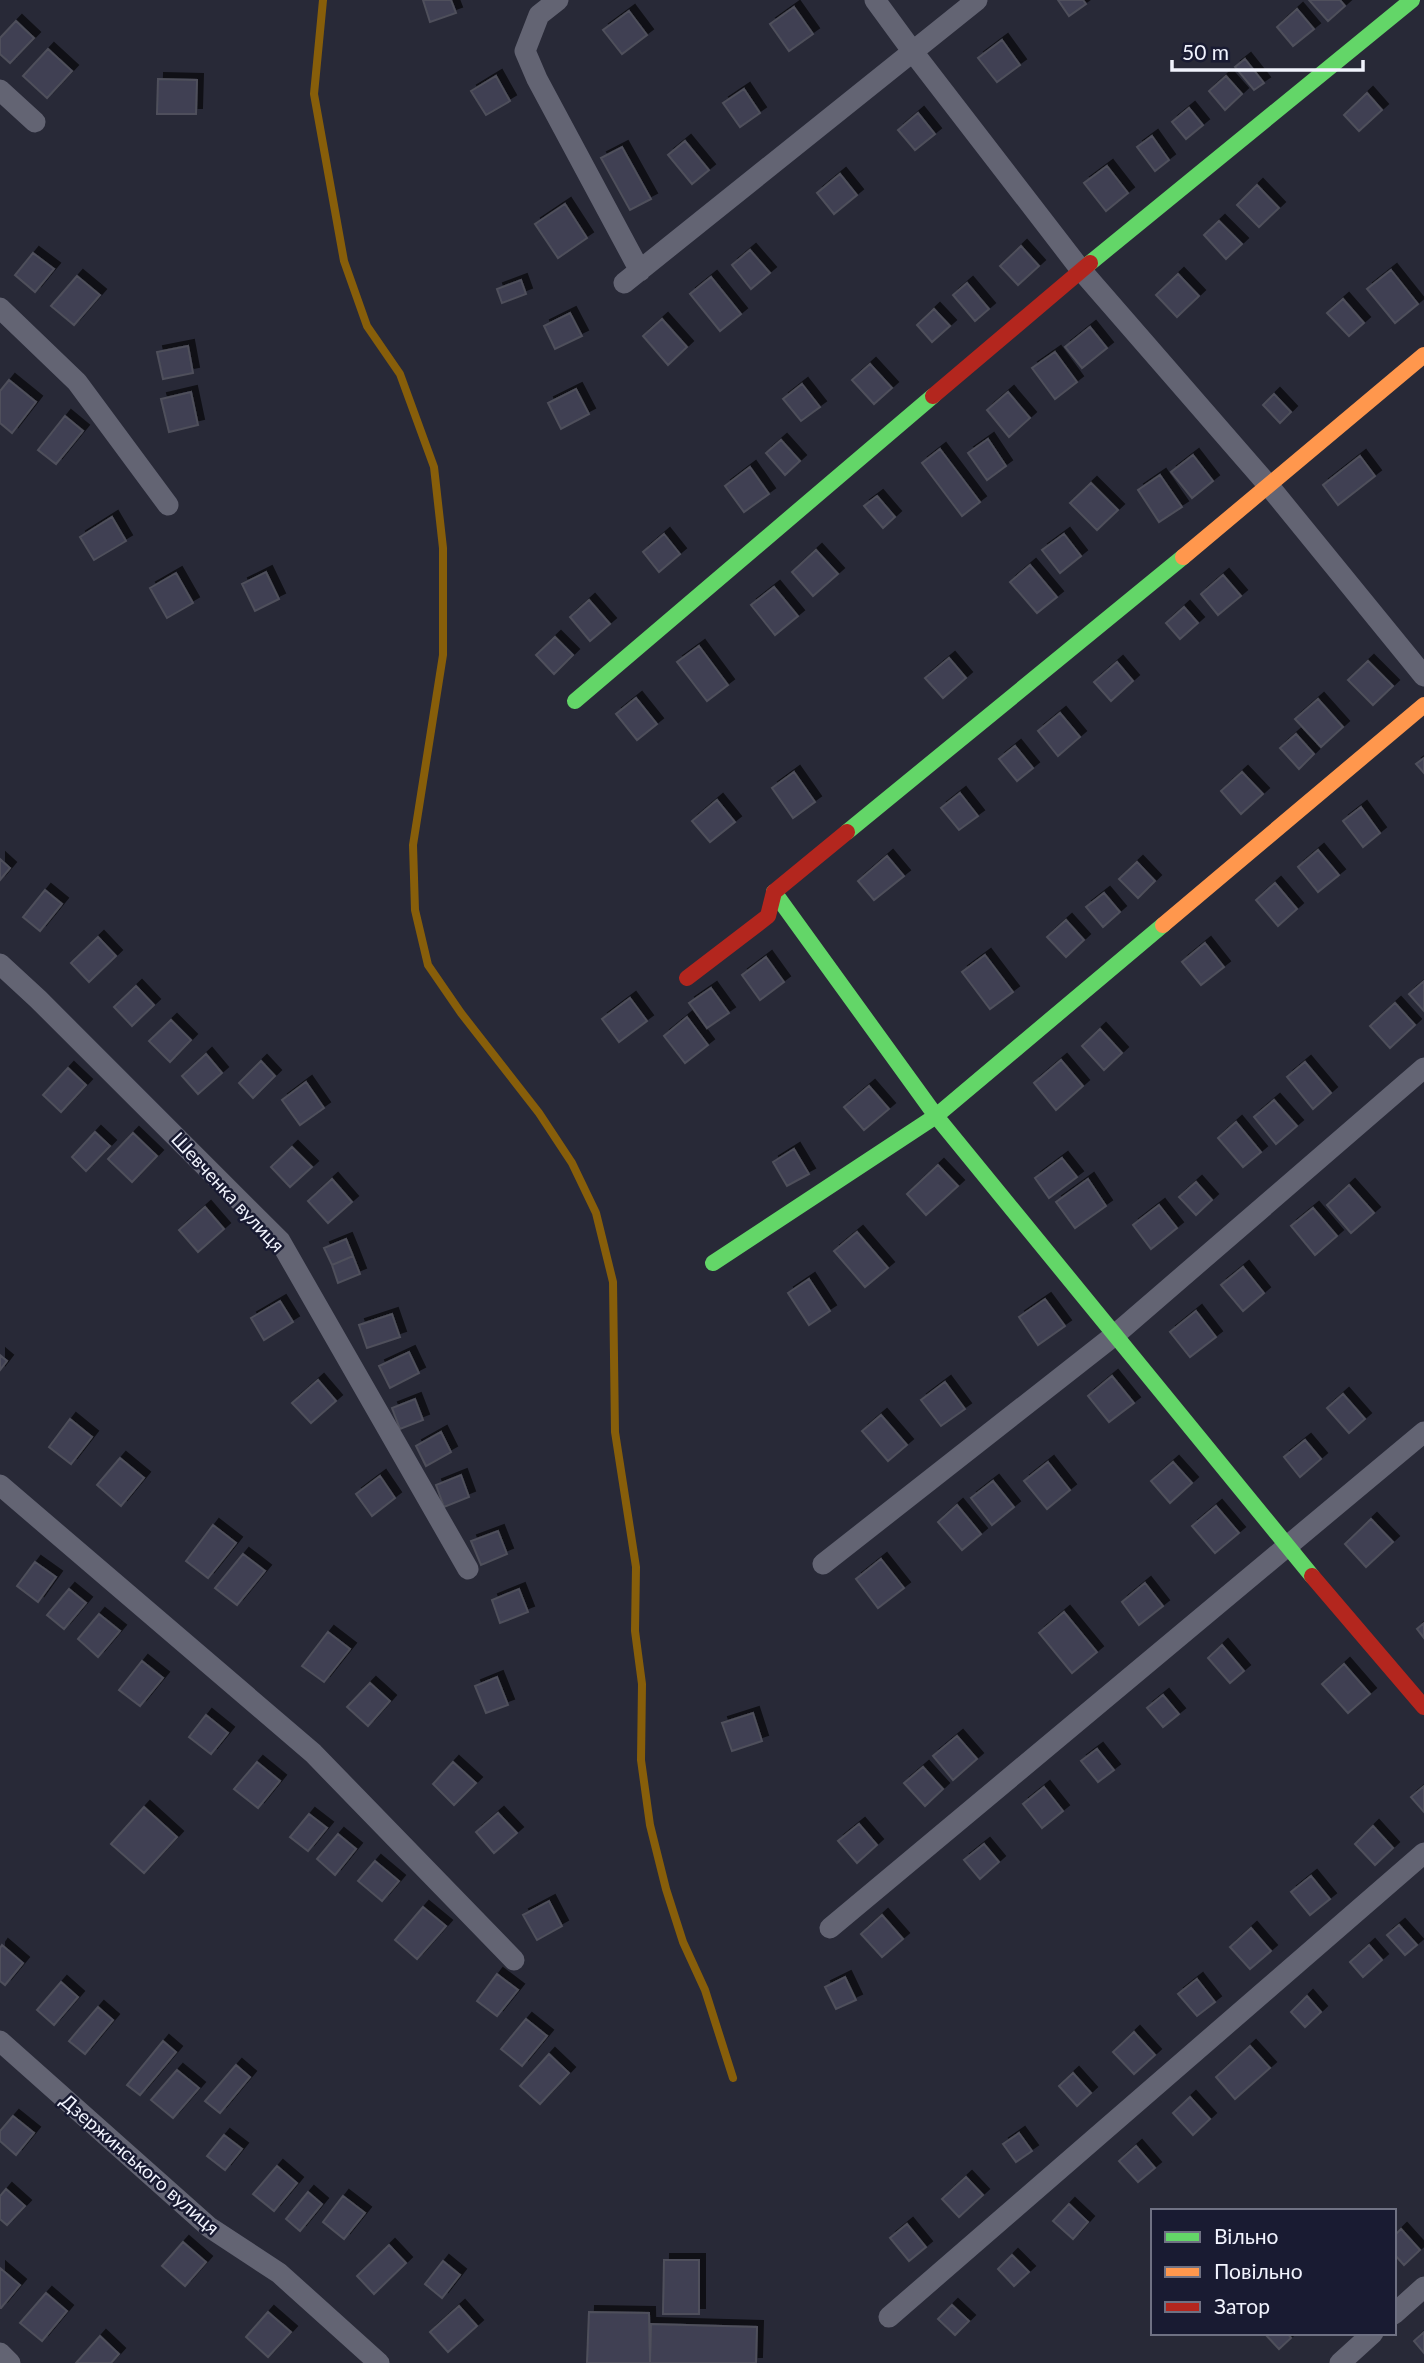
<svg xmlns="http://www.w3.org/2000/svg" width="1424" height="2363" font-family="Lato,sans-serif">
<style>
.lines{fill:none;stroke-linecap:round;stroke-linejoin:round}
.stream{stroke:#875e0a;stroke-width:8}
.building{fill:#3f4053;stroke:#4f505b;stroke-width:2;filter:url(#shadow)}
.street{stroke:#636473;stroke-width:21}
.fast{stroke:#63d668;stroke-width:16}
.slow{stroke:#ff974d;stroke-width:16}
.jam{stroke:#b3261e;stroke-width:16}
.labels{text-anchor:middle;stroke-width:5;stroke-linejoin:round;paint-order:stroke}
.street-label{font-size:19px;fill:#f1f3fd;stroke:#191b32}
</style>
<defs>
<filter id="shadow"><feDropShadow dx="6" dy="-6" stdDeviation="0" flood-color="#0009"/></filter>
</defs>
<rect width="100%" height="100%" fill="#282937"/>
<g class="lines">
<path class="stream" d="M323 0 314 94 344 261 367 326 400 374 434 467 443 548V655L413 845 415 910 428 965 461 1013 539 1113 572 1163 596 1213 613 1282 615 1432 636 1567 635 1631 642 1684 641 1760 650 1825 666 1889 683 1942 705 1990 733 2078"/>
</g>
<path class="building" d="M423 0H451L456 13 430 22Z
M1058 0H1083L1086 4 1069 16Z
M1309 0H1340L1345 6 1328 21Z
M794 7 813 34 789 51 770 24Z
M1297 9 1314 29 1293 46 1277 27Z
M629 11 647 35 622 54 603 30Z
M16 21 34 38 10 63 0 54V38Z
M1002 40 1020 65 997 82 978 58Z
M48 49 72 71 47 98 23 76Z
M1245 59 1264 83 1254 90 1235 67Z
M496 76 510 101 486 115 471 91Z
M1226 76 1242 94 1225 110 1209 91Z
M158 79 197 80 196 114H157Z
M744 89 760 113 740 127 723 103Z
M1367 93 1382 110 1359 131 1344 115Z
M1189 108 1203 125 1186 139 1172 122Z
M918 113 935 134 915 150 898 130Z
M1152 136 1169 160 1155 171 1137 147Z
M685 141 709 170 692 184 668 155Z
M622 147 651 199 630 210 601 158Z
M1107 166 1128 193 1106 211 1084 183Z
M840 174 857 195 834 214 817 193Z
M1257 185 1279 208 1259 227 1237 205Z
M565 204 587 238 558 258 535 224Z
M1219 221 1242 244 1226 259 1204 235Z
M1021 246 1039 266 1018 285 1000 266Z
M750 250 770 273 751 289 732 265Z
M33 253 54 269 35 292 15 275Z
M1391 270 1418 304 1395 323 1367 289Z
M1178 274 1199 296 1177 317 1156 295Z
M77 276 100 295 74 325 51 306Z
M711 277 741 314 720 331 690 294Z
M521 280 526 294 502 303 497 289Z
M967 283 989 309 975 321 953 295Z
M1343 299 1364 323 1349 336 1327 313Z
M934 309 950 326 932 342 917 325Z
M570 313 582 336 555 349 544 326Z
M662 319 687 347 668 365 643 336Z
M1090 327 1107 348 1082 368 1065 347Z
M188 346 193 373 163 379 157 352Z
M1055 352 1077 382 1055 399 1032 368Z
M870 364 892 388 874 404 852 380Z
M9 380 36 402 12 433 0 423V391Z
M802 384 820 407 801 421 783 399Z
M576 389 589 414 561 429 548 403Z
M191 392 198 425 169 432 161 399Z
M1008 392 1030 418 1009 437 987 410Z
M1274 394 1291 412 1280 423 1263 405Z
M65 416 83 431 56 464 38 450Z
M988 439 1006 466 987 480 968 453Z
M781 440 800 461 785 475 766 453Z
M940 449 980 502 962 516 922 463Z
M1193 455 1213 481 1192 498 1171 472Z
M1360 456 1375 476 1338 505 1323 485Z
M750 467 769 494 744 512 725 486Z
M1160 475 1182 507 1159 522 1138 490Z
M1091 483 1118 510 1097 530 1070 503Z
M877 496 895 517 883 528 864 506Z
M112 517 126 541 94 560 80 537Z
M664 534 680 554 659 572 643 552Z
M1064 534 1081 556 1060 573 1042 550Z
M816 550 838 574 813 596 792 572Z
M1030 565 1057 597 1037 613 1010 582Z
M266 572 279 599 255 611 242 584Z
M176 573 193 603 167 618 150 588Z
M1223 575 1241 596 1218 615 1201 594Z
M774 587 798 616 775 635 751 605Z
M589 600 610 624 590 641 570 617Z
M1184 607 1198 623 1180 639 1166 623Z
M555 637 573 655 554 674 536 655Z
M699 646 728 685 707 701 677 662Z
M949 658 966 678 943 698 925 678Z
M1368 661 1393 686 1373 705 1348 680Z
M1117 662 1133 681 1111 701 1094 682Z
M636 698 657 724 637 740 616 714Z
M1318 699 1343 727 1321 747 1295 719Z
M1060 713 1080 737 1058 756 1038 731Z
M1296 734 1314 754 1299 769 1280 748Z
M1015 746 1033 768 1017 781 999 759Z
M1424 758V773L1416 764Z
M794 772 815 802 793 818 772 788Z
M1242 772 1263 794 1241 814 1221 791Z
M960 793 978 816 959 830 941 808Z
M717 800 735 822 710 842 692 821Z
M1361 807 1380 833 1363 847 1343 821Z
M1318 850 1339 875 1318 892 1298 867Z
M887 856 904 876 874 900 858 881Z
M0 859 10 868 0 880Z
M1137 862 1155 881 1138 898 1119 879Z
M1275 883 1297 909 1278 926 1256 900Z
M45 890 62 904 40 931 23 917Z
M1104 893 1120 912 1103 927 1086 907Z
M1066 920 1084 940 1066 957 1047 937Z
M98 937 116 956 89 982 71 963Z
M1205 943 1224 967 1201 985 1182 962Z
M985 955 1013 992 990 1009 962 972Z
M766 957 784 982 760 1000 742 975Z
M1424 981V1011L1409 994Z
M136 986 154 1005 132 1026 114 1007Z
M711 988 729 1013 707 1028 689 1003Z
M630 998 647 1021 619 1042 602 1019Z
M1395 1003 1415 1025 1390 1048 1370 1026Z
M687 1017 708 1045 685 1063 664 1036Z
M171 1020 191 1040 170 1062 149 1041Z
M1100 1029 1122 1053 1104 1070 1082 1046Z
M206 1054 222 1073 198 1094 182 1076Z
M1061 1060 1083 1086 1056 1110 1034 1083Z
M261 1061 275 1076 253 1098 239 1083Z
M1305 1062 1331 1093 1313 1109 1287 1077Z
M68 1068 86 1085 61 1112 43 1095Z
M306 1082 324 1108 300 1125 282 1100Z
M869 1086 889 1109 864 1130 844 1107Z
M1274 1100 1297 1126 1276 1144 1254 1117Z
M1236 1122 1261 1152 1243 1167 1218 1138Z
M95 1132 110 1146 86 1171 72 1157Z
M133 1133 157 1156 132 1182 108 1159Z
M292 1147 312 1167 290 1187 271 1167Z
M794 1149 809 1174 787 1186 773 1162Z
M1062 1158 1077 1177 1049 1198 1035 1178Z
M938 1165 958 1186 926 1215 907 1194Z
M332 1179 352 1202 328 1223 308 1201Z
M1088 1179 1106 1206 1075 1228 1056 1202Z
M1196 1182 1212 1200 1196 1215 1179 1197Z
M1349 1185 1374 1213 1351 1233 1327 1205Z
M1159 1205 1177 1228 1151 1249 1133 1225Z
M205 1207 224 1229 198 1252 179 1230Z
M1313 1208 1337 1236 1315 1255 1291 1226Z
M857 1232 888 1268 865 1287 834 1251Z
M346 1239 353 1256 332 1265 324 1248Z
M353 1256 360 1274 338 1283 332 1265Z
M1243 1267 1264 1293 1243 1311 1221 1285Z
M809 1279 830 1311 809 1325 788 1293Z
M1045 1299 1065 1326 1038 1345 1019 1317Z
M280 1301 293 1322 264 1340 251 1318Z
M1196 1311 1216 1337 1190 1357 1170 1332Z
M392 1314 400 1337 367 1348 359 1325Z
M409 1352 419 1373 390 1388 379 1366Z
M0 1355 7 1361 0 1370Z
M1112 1376 1134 1403 1109 1422 1088 1396Z
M318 1380 336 1401 311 1423 292 1403Z
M945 1382 965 1409 941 1426 921 1400Z
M1343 1394 1365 1419 1349 1433 1327 1408Z
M415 1399 423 1420 400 1429 392 1408Z
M881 1415 907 1445 888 1461 862 1431Z
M70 1419 92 1437 71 1464 49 1447Z
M441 1432 451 1452 426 1466 416 1446Z
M1305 1440 1321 1459 1300 1477 1284 1457Z
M120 1458 144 1478 121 1506 97 1485Z
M1048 1462 1070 1490 1047 1509 1024 1481Z
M1173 1462 1192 1483 1170 1503 1151 1481Z
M461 1475 469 1497 444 1507 436 1485Z
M380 1476 395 1498 372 1516 356 1494Z
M993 1481 1014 1507 992 1525 971 1498Z
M957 1505 981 1534 962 1550 938 1522Z
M1216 1506 1239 1533 1215 1553 1192 1526Z
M1371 1519 1393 1542 1366 1567 1345 1544Z
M213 1525 236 1543 208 1578 186 1561Z
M498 1531 507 1554 481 1565 471 1541Z
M243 1554 265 1571 237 1605 215 1588Z
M881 1559 904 1588 878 1608 856 1579Z
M35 1562 56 1577 38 1602 17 1586Z
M1145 1583 1163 1606 1139 1625 1122 1602Z
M69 1589 86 1603 64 1629 47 1615Z
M519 1589 528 1612 500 1623 492 1600Z
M1064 1612 1097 1652 1072 1673 1039 1633Z
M99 1614 120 1631 98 1657 78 1639Z
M1424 1623V1638L1417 1629Z
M328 1632 350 1649 324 1682 302 1666Z
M1222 1645 1244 1671 1230 1683 1208 1658Z
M142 1661 163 1678 140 1706 119 1690Z
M1344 1664 1370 1694 1348 1713 1322 1684Z
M497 1677 508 1705 486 1713 475 1686Z
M370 1683 390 1701 368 1726 347 1707Z
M1163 1695 1179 1714 1163 1727 1147 1708Z
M753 1713 762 1741 732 1751 722 1723Z
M206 1715 228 1733 211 1754 189 1737Z
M957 1736 977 1759 953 1780 933 1756Z
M1097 1749 1114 1770 1098 1782 1081 1761Z
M257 1762 280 1781 258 1808 234 1789Z
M453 1762 476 1783 454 1805 433 1784Z
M923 1767 943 1789 925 1806 904 1783Z
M1424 1786V1812L1411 1797Z
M1044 1787 1063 1811 1042 1828 1023 1804Z
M144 1807 177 1837 144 1873 111 1844Z
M498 1813 517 1833 494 1853 476 1832Z
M309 1814 327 1828 308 1851 290 1837Z
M859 1824 877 1845 857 1863 838 1841Z
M1373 1826 1393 1848 1375 1865 1355 1844Z
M338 1834 356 1849 335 1875 317 1859Z
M984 1844 999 1862 980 1879 964 1860Z
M375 1861 399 1881 382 1901 358 1881Z
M1311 1876 1330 1899 1310 1915 1291 1892Z
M549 1901 562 1926 537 1940 523 1915Z
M423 1907 446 1926 417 1959 395 1940Z
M882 1915 903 1939 882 1957 861 1934Z
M1399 1925 1417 1945 1405 1955 1387 1935Z
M1251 1928 1271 1951 1250 1969 1230 1947Z
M2 1945 23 1963 5 1985 0 1981V1948Z
M1369 1945 1382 1960 1363 1977 1350 1962Z
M497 1974 518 1990 497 2016 477 2001Z
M845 1977 856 2000 836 2009 825 1987Z
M1197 1979 1215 2002 1197 2016 1178 1994Z
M61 1982 78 1997 54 2025 37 2010Z
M1307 1996 1321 2012 1305 2027 1291 2012Z
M98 2007 113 2020 85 2054 69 2041Z
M526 2019 547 2036 522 2066 501 2049Z
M1134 2032 1155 2055 1134 2074 1113 2052Z
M163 2041 176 2052 140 2095 127 2085Z
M1250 2046 1270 2068 1235 2099 1216 2077Z
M549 2054 569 2073 540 2104 520 2086Z
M236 2065 250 2077 220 2113 205 2101Z
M177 2070 199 2088 173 2118 151 2100Z
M1073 2073 1091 2093 1077 2106 1059 2086Z
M1190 2097 1210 2119 1193 2135 1173 2113Z
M13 2116 34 2133 16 2155 0 2141V2131Z
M1019 2133 1032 2151 1016 2162 1003 2144Z
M224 2135 242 2149 225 2170 207 2156Z
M1136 2146 1155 2168 1138 2182 1119 2161Z
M277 2166 297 2183 274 2211 253 2194Z
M966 2177 983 2195 959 2217 942 2199Z
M6 2189 25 2206 7 2225 0 2219V2196Z
M308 2192 322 2204 300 2231 286 2219Z
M343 2196 365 2213 344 2239 323 2222Z
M1069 2204 1088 2222 1073 2239 1053 2221Z
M907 2224 926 2247 909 2261 890 2238Z
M1401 2229 1420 2250 1404 2265 1394 2254V2236Z
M183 2242 206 2262 185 2286 162 2266Z
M389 2245 406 2263 374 2294 357 2276Z
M1012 2255 1029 2272 1014 2286 998 2269Z
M664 2260H699V2314H663Z
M443 2261 460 2275 442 2298 425 2284Z
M0 2268 20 2285 1 2308H0Z
M46 2293 67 2311 42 2341 20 2323Z
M952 2305 969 2321 955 2335 938 2319Z
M459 2306 477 2326 448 2352 430 2332Z
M268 2312 291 2332 268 2357 246 2337Z
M589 2312 649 2313 650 2363H587Z
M651 2324 757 2327 756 2363H650Z
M1424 2332V2353L1414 2341Z
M1264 2333H1287L1291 2338 1279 2349Z
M100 2336 119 2354 111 2363H76Z"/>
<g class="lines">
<path class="street" d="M558 0 539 15 525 51 537 79 640 271
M875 0 913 52 1081 270 1269 486 1424 676
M0 90 35 122
M624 283 977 0
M0 308 77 382 168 505
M0 964 38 999 280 1241 468 1569
M0 1485 313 1753 514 1960
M823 1564 1116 1334 1424 1068
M830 1928 1424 1432
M0 2041 209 2227 279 2273 379 2363
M1394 2314 1424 2287
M889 2317 1424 1853
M0 2353 10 2363
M1340 2363 1373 2333"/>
<path class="fast" d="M1090 263 1412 0
M575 701 933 396
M847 832 1183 557
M774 892 936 1116 1312 1576
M713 1263 936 1116 1163 925"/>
<path class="slow" d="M1183 557 1424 355
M1163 925 1424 705"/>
<path class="jam" d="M933 396 1090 263
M687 978 768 916 774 892 847 832
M1312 1576 1424 1707"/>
</g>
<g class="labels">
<g class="street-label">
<text transform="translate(228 1192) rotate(47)" y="7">Шевченка вулиця</text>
<text transform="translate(140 2164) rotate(41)" y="7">Дзержинського вулиця</text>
</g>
</g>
<rect x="1151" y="2209" width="245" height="126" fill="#191b32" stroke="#6f7183" stroke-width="2"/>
<rect x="1165" y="2232" width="35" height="10" fill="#63d668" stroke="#6f7183" stroke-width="2"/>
<text x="1214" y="2244" font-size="21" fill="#f1f3fd">Вільно</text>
<rect x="1165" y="2267" width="35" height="10" fill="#ff974d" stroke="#6f7183" stroke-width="2"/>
<text x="1214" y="2279" font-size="21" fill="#f1f3fd">Повільно</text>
<rect x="1165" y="2302" width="35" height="10" fill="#b3261e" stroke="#6f7183" stroke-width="2"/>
<text x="1214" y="2314" font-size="21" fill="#f1f3fd">Затор</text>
<path d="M1172 60v10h191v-10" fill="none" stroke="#f1f3fd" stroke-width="3.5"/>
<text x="1182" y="60" font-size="21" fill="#f1f3fd" stroke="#191b32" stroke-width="5" paint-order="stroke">50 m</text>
</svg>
